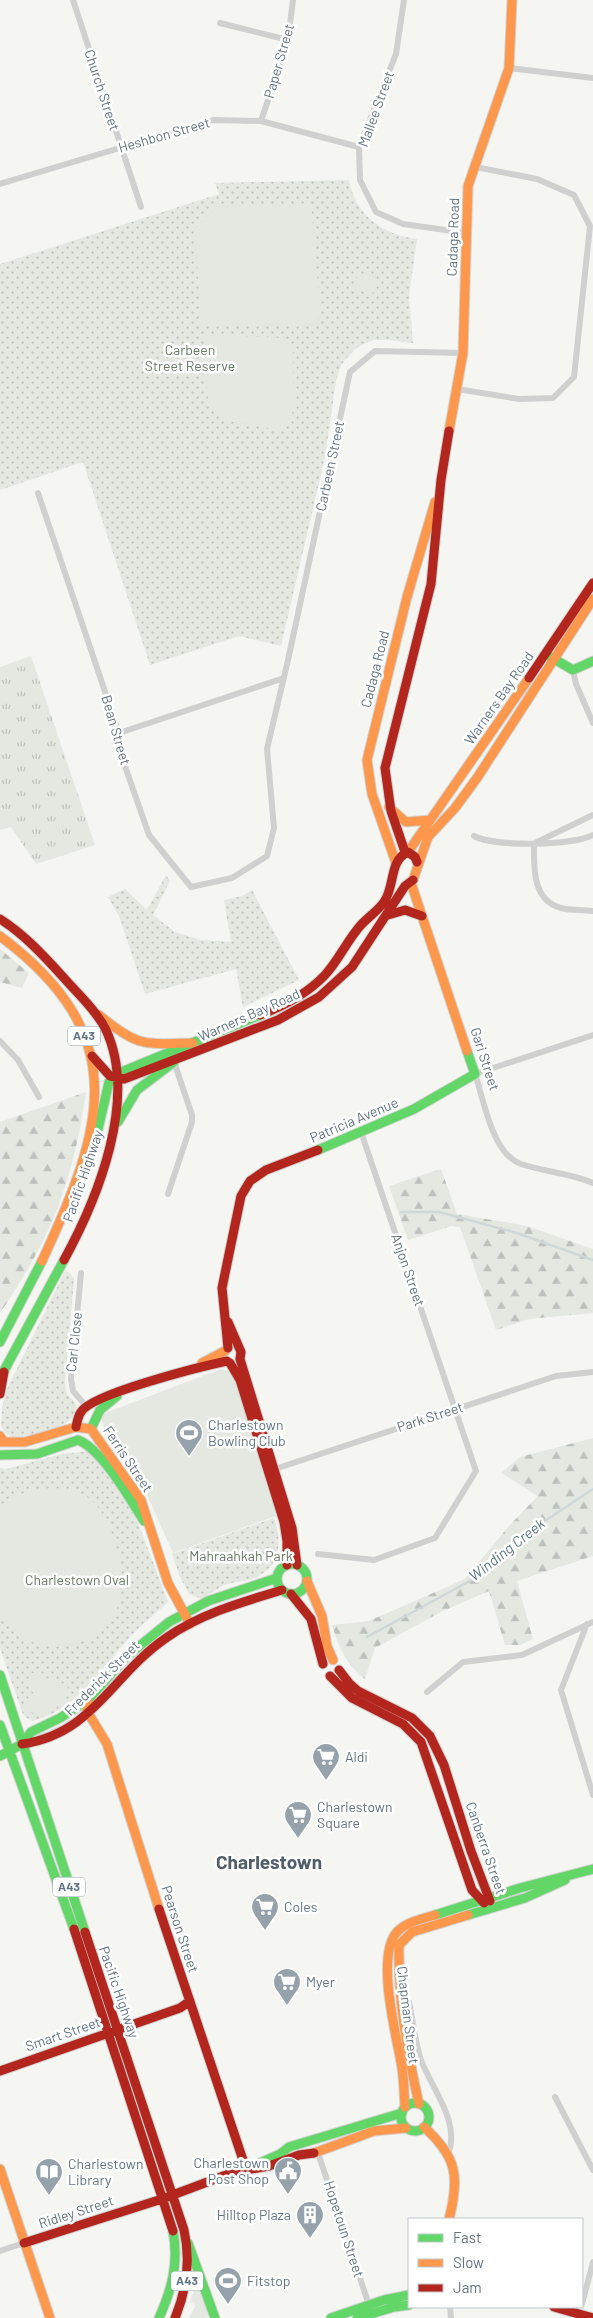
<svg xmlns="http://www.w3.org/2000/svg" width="593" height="2318" font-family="Barlow,sans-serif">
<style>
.grass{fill:url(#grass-tufts)}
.forest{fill:url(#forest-firs)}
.park{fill:url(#park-dots)}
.garden{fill:#e4e8e0}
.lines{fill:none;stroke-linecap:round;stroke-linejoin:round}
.stream{stroke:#ced7da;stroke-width:2.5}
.fast-casing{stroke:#d2d3d3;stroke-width:11}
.slow-casing{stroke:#d2d3d3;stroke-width:11}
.jam-casing{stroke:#d2d3d3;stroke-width:11}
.street{stroke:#d0d0d1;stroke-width:6}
.fast{stroke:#63d668;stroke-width:9}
.slow{stroke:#ff974d;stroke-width:9}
.jam{stroke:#b3261e;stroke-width:9}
.labels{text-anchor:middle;stroke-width:5;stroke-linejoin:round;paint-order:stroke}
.shield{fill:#fff;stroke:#919eaa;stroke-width:1}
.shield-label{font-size:12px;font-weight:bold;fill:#627585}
.street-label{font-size:14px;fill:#627585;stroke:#fff}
.park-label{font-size:14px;fill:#667c61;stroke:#fff}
.poi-label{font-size:14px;fill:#627585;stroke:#fff;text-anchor:start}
.water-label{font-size:15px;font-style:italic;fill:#5d7783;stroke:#fff}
.district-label{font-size:19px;font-weight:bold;fill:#505e6a;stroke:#fff}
</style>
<defs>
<pattern id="grass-tufts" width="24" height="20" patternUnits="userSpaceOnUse" patternTransform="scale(1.25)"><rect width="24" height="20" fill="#e4e8e0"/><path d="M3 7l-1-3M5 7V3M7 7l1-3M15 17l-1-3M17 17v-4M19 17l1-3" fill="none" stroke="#bcc1bb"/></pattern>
<pattern id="forest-firs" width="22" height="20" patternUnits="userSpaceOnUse" patternTransform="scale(1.25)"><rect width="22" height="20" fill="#e4e8e0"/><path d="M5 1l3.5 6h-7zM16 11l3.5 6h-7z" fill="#bcc1bb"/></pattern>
<pattern id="park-dots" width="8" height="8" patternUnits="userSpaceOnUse" patternTransform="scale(1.25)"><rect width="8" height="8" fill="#e4e8e0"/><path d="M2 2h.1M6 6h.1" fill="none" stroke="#bcc1bb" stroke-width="1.8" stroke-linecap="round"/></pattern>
</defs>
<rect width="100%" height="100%" fill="#f5f5f2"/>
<path class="grass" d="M31 656 95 845 36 864 11 827 0 830V667Z"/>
<path class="forest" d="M0 949 29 973 22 988 0 982Z
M86 1092C80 1136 69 1183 51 1224 37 1255 19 1285 0 1313V1122Z
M441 1169 457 1214 527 1226 593 1249V1313L529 1319 496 1330 460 1227 451 1226 408 1240 389 1186Z
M593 1438V1556L517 1581 533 1639 520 1645H505L489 1591 441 1612 375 1648 365 1679C346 1664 339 1648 332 1625L369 1621 465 1579 508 1527 538 1496 501 1473 520 1457Z"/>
<path class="park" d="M349 180C355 215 383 235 417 239L409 296 413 343 389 340H373L356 348 341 365 336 381 325 457 281 646 239 636 150 665 83 462 0 490V264L219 194 215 183Z
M166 875 170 881 153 915 175 932 201 940 231 942 224 900 242 896 252 890 299 980 243 1007 236 969 145 994 119 916 108 897 125 889 147 910Z
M65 1271 70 1273 74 1279 65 1382 67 1394 76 1404C80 1428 30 1439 12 1436 7 1435 3 1431 1 1426L2 1407 8 1387Z
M89 1451 131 1504 168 1602C155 1614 140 1626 128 1639 100 1670 76 1710 33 1721L25 1717 22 1712 0 1648V1468L6 1469 62 1454Z
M274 1518C283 1543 280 1569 252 1579 242 1582 231 1582 222 1586 215 1590 208 1595 202 1599L189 1594 180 1577 172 1554Z"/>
<path class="garden" d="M311 203 321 315 312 325 201 326 195 229 216 207Z
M358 273 376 276 373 293 355 290Z
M203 335 285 338 293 346 294 410 280 430 227 421 208 401Z
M221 1369 228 1371 235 1378 276 1516 173 1553 145 1490 110 1442 101 1419 105 1413Z
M52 1488C63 1489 75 1490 85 1496 100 1505 107 1521 113 1536 129 1576 128 1622 83 1641 73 1645 61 1648 50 1646 27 1643 13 1635 0 1615V1508C14 1493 33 1490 52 1488Z
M29 1672 68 1685 66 1702 42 1715 26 1711 25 1701 33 1693Z
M200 2284 212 2318H189L196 2305 190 2302 196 2285Z"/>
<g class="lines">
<path class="stream" d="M401 1212H439L514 1232 593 1260
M367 1637 479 1576 528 1532 593 1489"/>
<defs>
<path id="fast" d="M549 656 573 670 593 661
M118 1122 137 1090 174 1062
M318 1150 414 1109 475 1074 467 1051
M83 1163 93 1151 109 1082 114 1075 260 1015
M0 1342 42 1261
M0 1378 64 1260
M91 1429 100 1410 117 1396
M0 1455 37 1454 78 1440C102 1449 130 1499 144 1521
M277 1579a15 15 0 1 1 30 0a15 15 0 1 1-30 0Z
M0 1675 85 1932
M0 1725 74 1929
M0 1756 22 1744 31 1732 60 1718 88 1700 126 1657 169 1622 208 1601 277 1578
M435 1915 520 1888 593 1869
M468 1915 525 1898 565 1880
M401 2117a14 14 0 1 1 28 0a14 14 0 1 1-28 0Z
M253 2166 280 2154 289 2147 402 2113
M188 2243 215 2318
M159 2318C172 2289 179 2263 173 2231
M331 2318 384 2300 409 2295
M357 2318 394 2307 409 2305"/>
<path id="slow" d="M449 431 463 353 468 186 509 68 512 0
M389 807 406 822 430 820
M408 852 529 678
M396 863 372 794 367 760 407 597 435 502
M413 880 428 837 455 808 477 778 593 599
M411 883 467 1051
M0 936C134 1036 104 1128 42 1261
M99 1015C139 1048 144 1044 193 1043
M202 1363 225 1351
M0 1436 4 1442
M0 1442H25L76 1427 91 1429 141 1500 168 1583 190 1624
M307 1581 322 1616 327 1646 333 1660
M88 1700 87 1711 107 1744 159 1909
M419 2104C407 2051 398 2000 399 1945L412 1932 468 1915
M405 2107C404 2094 404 2081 402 2068 397 2037 375 1957 397 1932 406 1922 422 1919 435 1915
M424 2127C457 2157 460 2177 449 2219
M314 2153 374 2131 406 2128
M0 2169 50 2318"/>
<path id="jam" d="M529 678 593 583
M405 852 391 811 385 768 431 584 441 480 449 431
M388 915 405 910 422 916
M0 919C25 935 44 956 64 978 78 994 95 1009 105 1028 139 1097 98 1198 64 1260
M260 1015C284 1006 307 994 325 975 338 961 347 941 360 926 368 917 378 911 384 902 395 887 389 860 408 852L415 857 417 862
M92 1056 110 1076 124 1079 278 1020 319 997 352 967 405 886 413 880
M228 1322 241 1352 240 1359 292 1528 297 1565
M228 1348 222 1288 241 1196 250 1181 266 1170 318 1150
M230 1363 240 1380 284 1522 287 1541V1565
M0 1394 4 1372
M76 1427C77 1422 78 1416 81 1412 91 1394 203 1366 227 1361
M291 1594 311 1619 323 1664
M339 1670 349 1683 358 1691 412 1718 430 1736 444 1765 471 1851 490 1901
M330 1676 352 1698 403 1724 421 1742 472 1890 484 1903
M22 1744C93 1734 112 1675 166 1638 200 1614 242 1602 282 1590
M159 1909 246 2169
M74 1929 173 2231
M85 1932 184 2230C191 2261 187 2289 175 2318
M0 2071 180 2008 190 2001
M24 2243 162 2199 234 2172 269 2166 299 2155 314 2153
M554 2307 593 2318"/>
</defs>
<use href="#fast" class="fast-casing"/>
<use href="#slow" class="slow-casing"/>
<use href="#jam" class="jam-casing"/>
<path class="street" d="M73 0 141 207
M404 0 396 54 359 147 360 180 376 212 403 224 467 233
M220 23 288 40
M509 68 593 78
M261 121 288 40 293 0
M0 184 213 120 261 121 359 147
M457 389 519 399 553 398 574 377 590 226 574 195 537 179 475 167
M38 493 119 733V749L149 835 191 887 232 878 267 856 274 828 267 749 288 660 350 372 375 351 463 353
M573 670 576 684 593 723
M119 733 284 678
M474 836C495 847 572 846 593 835
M535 843 593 815
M534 844C534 868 532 900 561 908 572 911 582 909 593 911
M593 1035 475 1074C484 1100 492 1154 521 1164 545 1172 570 1173 593 1183
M0 1041 18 1060 39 1097
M168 1194 192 1122V1115L174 1062
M81 1273 71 1379 73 1391 86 1406
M272 1470 556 1376 593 1372
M318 1554 374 1560 435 1538 476 1471 361 1132
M587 1624 561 1690 593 1795
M427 1692 463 1662 522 1655 593 1622
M399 1999H404L409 2002C413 2021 415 2042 421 2060 432 2089 461 2123 448 2154
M555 2097 593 2170
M318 2153 369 2305
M0 2251 24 2243
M582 2304 593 2262
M450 2307 451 2318"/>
<use href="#fast" class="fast"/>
<use href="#slow" class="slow"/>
<use href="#jam" class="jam"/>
</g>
<defs>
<symbol id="stadium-pin" viewBox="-11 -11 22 30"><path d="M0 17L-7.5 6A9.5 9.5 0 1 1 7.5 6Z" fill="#95a2ab" stroke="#fff"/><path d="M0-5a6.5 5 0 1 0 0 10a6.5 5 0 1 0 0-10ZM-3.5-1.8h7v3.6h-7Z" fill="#fff"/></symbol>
<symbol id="supermarket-pin" viewBox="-11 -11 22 30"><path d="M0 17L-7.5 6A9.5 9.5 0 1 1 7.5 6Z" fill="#95a2ab" stroke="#fff"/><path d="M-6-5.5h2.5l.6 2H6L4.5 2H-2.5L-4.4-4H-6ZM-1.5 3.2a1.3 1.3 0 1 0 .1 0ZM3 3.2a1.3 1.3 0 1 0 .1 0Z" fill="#fff"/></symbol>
<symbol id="civic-pin" viewBox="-11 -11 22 30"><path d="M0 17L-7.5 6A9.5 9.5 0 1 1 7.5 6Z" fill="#95a2ab" stroke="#fff"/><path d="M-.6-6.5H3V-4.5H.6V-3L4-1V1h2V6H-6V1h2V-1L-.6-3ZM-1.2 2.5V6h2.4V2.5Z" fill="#fff"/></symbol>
<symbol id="library-pin" viewBox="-11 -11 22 30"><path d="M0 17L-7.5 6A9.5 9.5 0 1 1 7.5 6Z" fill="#95a2ab" stroke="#fff"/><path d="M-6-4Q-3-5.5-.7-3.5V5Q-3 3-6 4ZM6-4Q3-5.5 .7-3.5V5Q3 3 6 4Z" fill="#fff"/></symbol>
<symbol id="building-pin" viewBox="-11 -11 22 30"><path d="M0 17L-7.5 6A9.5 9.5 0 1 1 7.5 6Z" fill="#95a2ab" stroke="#fff"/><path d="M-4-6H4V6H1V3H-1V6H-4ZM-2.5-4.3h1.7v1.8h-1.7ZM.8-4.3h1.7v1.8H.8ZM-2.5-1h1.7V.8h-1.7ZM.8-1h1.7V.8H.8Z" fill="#fff"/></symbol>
</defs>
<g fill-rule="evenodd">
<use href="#stadium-pin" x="173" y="1417" width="32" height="43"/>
<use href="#supermarket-pin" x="310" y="1741" width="32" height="43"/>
<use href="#supermarket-pin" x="282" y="1799" width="32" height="43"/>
<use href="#supermarket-pin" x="249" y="1891" width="32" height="43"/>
<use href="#supermarket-pin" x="271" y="1966" width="32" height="43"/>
<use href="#civic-pin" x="272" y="2155" width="32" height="43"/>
<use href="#library-pin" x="33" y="2156" width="32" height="43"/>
<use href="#building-pin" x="294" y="2199" width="32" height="43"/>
<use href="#stadium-pin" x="212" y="2265" width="32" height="43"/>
</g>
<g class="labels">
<g class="shield">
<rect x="68" y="1026.5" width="32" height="19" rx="4"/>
<rect x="53" y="1877.5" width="32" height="19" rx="4"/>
<rect x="171" y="2271.5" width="32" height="19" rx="4"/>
</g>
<g class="shield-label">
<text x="84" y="1040">A43</text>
<text x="69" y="1891">A43</text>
<text x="187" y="2285">A43</text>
</g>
<g class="street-label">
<text transform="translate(279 61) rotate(-74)" y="5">Paper Street</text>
<text transform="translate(102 90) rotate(72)" y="5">Church Street</text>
<text transform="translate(376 109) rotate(-70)" y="5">Mallee Street</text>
<text transform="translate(164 135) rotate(-16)" y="5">Heshbon Street</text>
<text transform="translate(453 237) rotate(-88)" y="5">Cadaga Road</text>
<text transform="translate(330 466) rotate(-78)" y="5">Carbeen Street</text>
<text transform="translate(375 669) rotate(-76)" y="5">Cadaga Road</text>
<text transform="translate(499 698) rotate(-55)" y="5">Warners Bay Road</text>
<text transform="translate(116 730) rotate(74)" y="5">Bean Street</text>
<text transform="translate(249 1015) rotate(-24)" y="5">Warners Bay Road</text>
<text transform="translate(485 1059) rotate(72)" y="5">Gari Street</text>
<text transform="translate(354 1120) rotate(-23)" y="5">Patricia Avenue</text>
<text transform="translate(83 1176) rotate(-71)" y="5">Pacific Highway</text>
<text transform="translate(408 1270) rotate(71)" y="5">Anjon Street</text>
<text transform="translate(74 1342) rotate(-84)" y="5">Carl Close</text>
<text transform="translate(430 1417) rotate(-18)" y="5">Park Street</text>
<text transform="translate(128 1459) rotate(56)" y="5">Ferris Street</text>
<text transform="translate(102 1678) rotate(-45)" y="5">Frederick Street</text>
<text transform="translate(486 1848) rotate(71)" y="5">Canberra Street</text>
<text transform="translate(180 1929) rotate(72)" y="5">Pearson Street</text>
<text transform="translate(119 1992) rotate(71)" y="5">Pacific Highway</text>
<text transform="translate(408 2015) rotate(83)" y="5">Chapman Street</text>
<text transform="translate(63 2034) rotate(-19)" y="5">Smart Street</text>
<text transform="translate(76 2212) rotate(-18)" y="5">Ridley Street</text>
<text transform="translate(344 2229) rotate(72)" y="5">Hopetoun Street</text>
</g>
<g class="park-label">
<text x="190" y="355">Carbeen<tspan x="190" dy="16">Street Reserve</tspan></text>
<text x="241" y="1561">Mahraahkah Park</text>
<text x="77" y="1585">Charlestown Oval</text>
</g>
<g class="poi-label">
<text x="208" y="1430">Charlestown<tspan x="208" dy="16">Bowling Club</tspan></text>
<text x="345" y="1762">Aldi</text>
<text x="317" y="1812">Charlestown<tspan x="317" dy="16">Square</tspan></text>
<text x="284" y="1912">Coles</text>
<text x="306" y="1987">Myer</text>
<text x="269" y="2168" text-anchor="end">Charlestown<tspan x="269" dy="16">Post Shop</tspan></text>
<text x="68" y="2169">Charlestown<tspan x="68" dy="16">Library</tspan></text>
<text x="291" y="2220" text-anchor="end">Hilltop Plaza</text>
<text x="247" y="2286">Fitstop</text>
</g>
<g class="water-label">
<text transform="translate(507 1550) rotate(-38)" y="5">Winding Creek</text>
</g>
<g class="district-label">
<text x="269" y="1869">Charlestown</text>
</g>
</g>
<rect x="408" y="2218" width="175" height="90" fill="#ffffff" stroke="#c0c8ce"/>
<rect x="418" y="2234" width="25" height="8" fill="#63d668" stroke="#c0c8ce"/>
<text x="453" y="2243" font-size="15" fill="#627585">Fast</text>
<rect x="418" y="2259" width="25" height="8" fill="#ff974d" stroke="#c0c8ce"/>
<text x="453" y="2268" font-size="15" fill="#627585">Slow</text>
<rect x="418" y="2284" width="25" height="8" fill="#b3261e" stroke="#c0c8ce"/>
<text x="453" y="2293" font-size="15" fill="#627585">Jam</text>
</svg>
